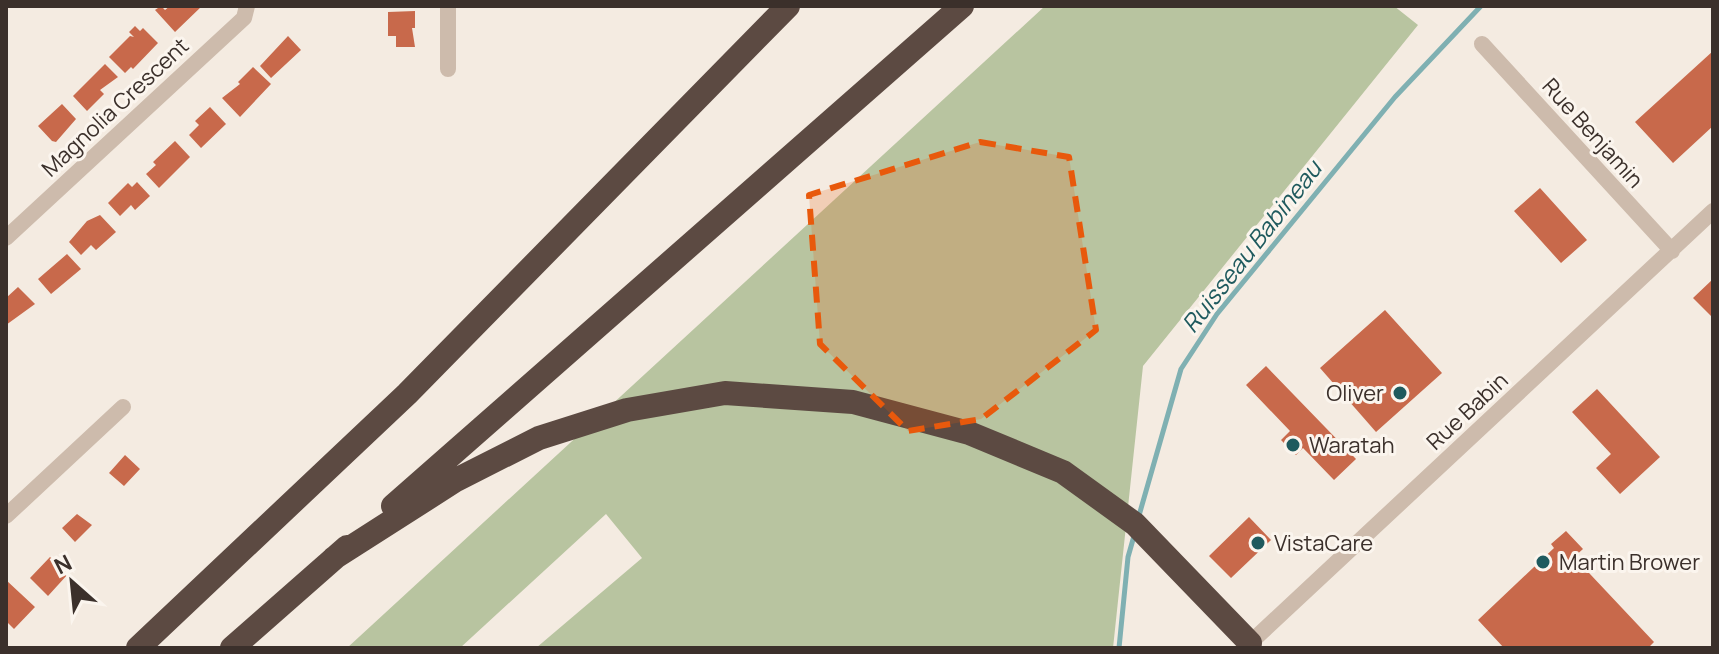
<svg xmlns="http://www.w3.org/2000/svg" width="1719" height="654" font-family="Manrope,sans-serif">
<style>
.green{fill:#b8c4a0}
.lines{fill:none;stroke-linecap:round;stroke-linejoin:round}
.stream{stroke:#7fb0b2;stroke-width:5}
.building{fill:#c8694b}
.minor{stroke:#cdbbac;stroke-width:16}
.highway{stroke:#5c4a42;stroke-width:24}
.marked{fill:#e8590c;fill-opacity:0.2;stroke:#e8590c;stroke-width:6;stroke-dasharray:16 10;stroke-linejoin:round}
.poi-dot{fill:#1f5a5e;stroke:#fbf5ee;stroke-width:3}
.labels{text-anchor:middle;stroke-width:6;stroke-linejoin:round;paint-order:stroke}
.street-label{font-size:22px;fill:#3b302b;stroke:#fbf5ee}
.poi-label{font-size:22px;fill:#3b302b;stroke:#fbf5ee;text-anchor:start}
.water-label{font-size:24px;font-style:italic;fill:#1f5a5e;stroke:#fbf5ee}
</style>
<rect width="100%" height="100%" fill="#f4ebe1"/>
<path class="green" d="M1045 6H1394L1418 25 1143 366 1113 648H536L642 558 606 514 460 648H347Z"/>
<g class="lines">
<path class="stream" d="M1138 519 1181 369 1217 314 1395 97 1481 6
M1119 648 1128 557 1134 536"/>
</g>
<path class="building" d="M161 6 165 10 170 6H202L175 32 155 10Z
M415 11V28H412L415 47H396V36H388V12Z
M135 26 140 31 143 28 158 43 133 69 131 67 125 73 109 57 130 36 134 37 129 32Z
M288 36 301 50 271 78 260 66Z
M1713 51V126L1673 163 1635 122Z
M105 64 118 77 100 90 104 94 87 111 73 96Z
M253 67 271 84 240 117 222 98 240 84 238 82Z
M62 104 76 119 56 142 52 141 38 126Z
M210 107 226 124 201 148 189 135 199 125 195 121Z
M175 141 190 157 159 188 146 174 156 165 153 162Z
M137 182 150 196 135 210 131 205 120 216 108 203 128 183 132 187Z
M1540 188 1587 240 1561 263 1514 211Z
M100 215 116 232 96 250 91 245 81 255 69 242 87 221Z
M67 254 81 269 51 294 38 279Z
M1713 279V318L1693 298Z
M18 287 35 304 6 325V298Z
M1385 310 1442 373 1376 432 1320 368Z
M1266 366 1356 459 1334 480 1303 448 1296 455 1281 440 1290 431 1246 385Z
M1597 389 1660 457 1620 494 1596 468 1611 454 1572 412Z
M125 455 140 469 124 486 109 473Z
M77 514 92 525 75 542 62 528Z
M1249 517 1271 540 1231 578 1209 556Z
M1566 531 1583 549 1574 557 1654 642 1648 648H1504L1478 620 1554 548 1551 544Z
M50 557 68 574 48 596 30 578Z
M6 580 35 607 14 629 6 621Z"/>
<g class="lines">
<path class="minor" d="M448 6V69
M1482 44 1672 251
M6 238 244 18 247 6
M6 516 123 407
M1250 643 1713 211"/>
<path class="highway" d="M393 506 962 6
M334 558 456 480 539 438 627 410 725 393 853 402 969 433 1063 472 1135 524 1250 643
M138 648 407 394 788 6
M232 648 347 547"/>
</g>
<path class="marked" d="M980 142 1069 157 1096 330 981 419 908 431 820 344 809 195Z"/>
<g class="poi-dot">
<circle cx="1400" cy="393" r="8"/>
<circle cx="1293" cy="445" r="8"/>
<circle cx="1258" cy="543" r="8"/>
<circle cx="1543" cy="562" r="8"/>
</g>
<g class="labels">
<g class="street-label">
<text transform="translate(115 107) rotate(-43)" y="8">Magnolia Crescent</text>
<text transform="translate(1593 133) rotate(48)" y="8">Rue Benjamin</text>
<text transform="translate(1467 411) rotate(-43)" y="8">Rue Babin</text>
</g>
<g class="poi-label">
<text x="1384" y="401" text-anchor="end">Oliver</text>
<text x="1309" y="453">Waratah</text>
<text x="1274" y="551">VistaCare</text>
<text x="1559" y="570">Martin Brower</text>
</g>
<g class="water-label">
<text transform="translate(1252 247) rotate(-52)" y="8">Ruisseau Babineau</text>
</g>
</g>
<rect width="1719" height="654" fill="none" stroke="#3b302b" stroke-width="16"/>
<g transform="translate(72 582) rotate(333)" stroke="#fbf5ee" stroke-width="6" paint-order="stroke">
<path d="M0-6L14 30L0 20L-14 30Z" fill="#3b302b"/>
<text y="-12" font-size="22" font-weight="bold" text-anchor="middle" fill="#3b302b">N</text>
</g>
</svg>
